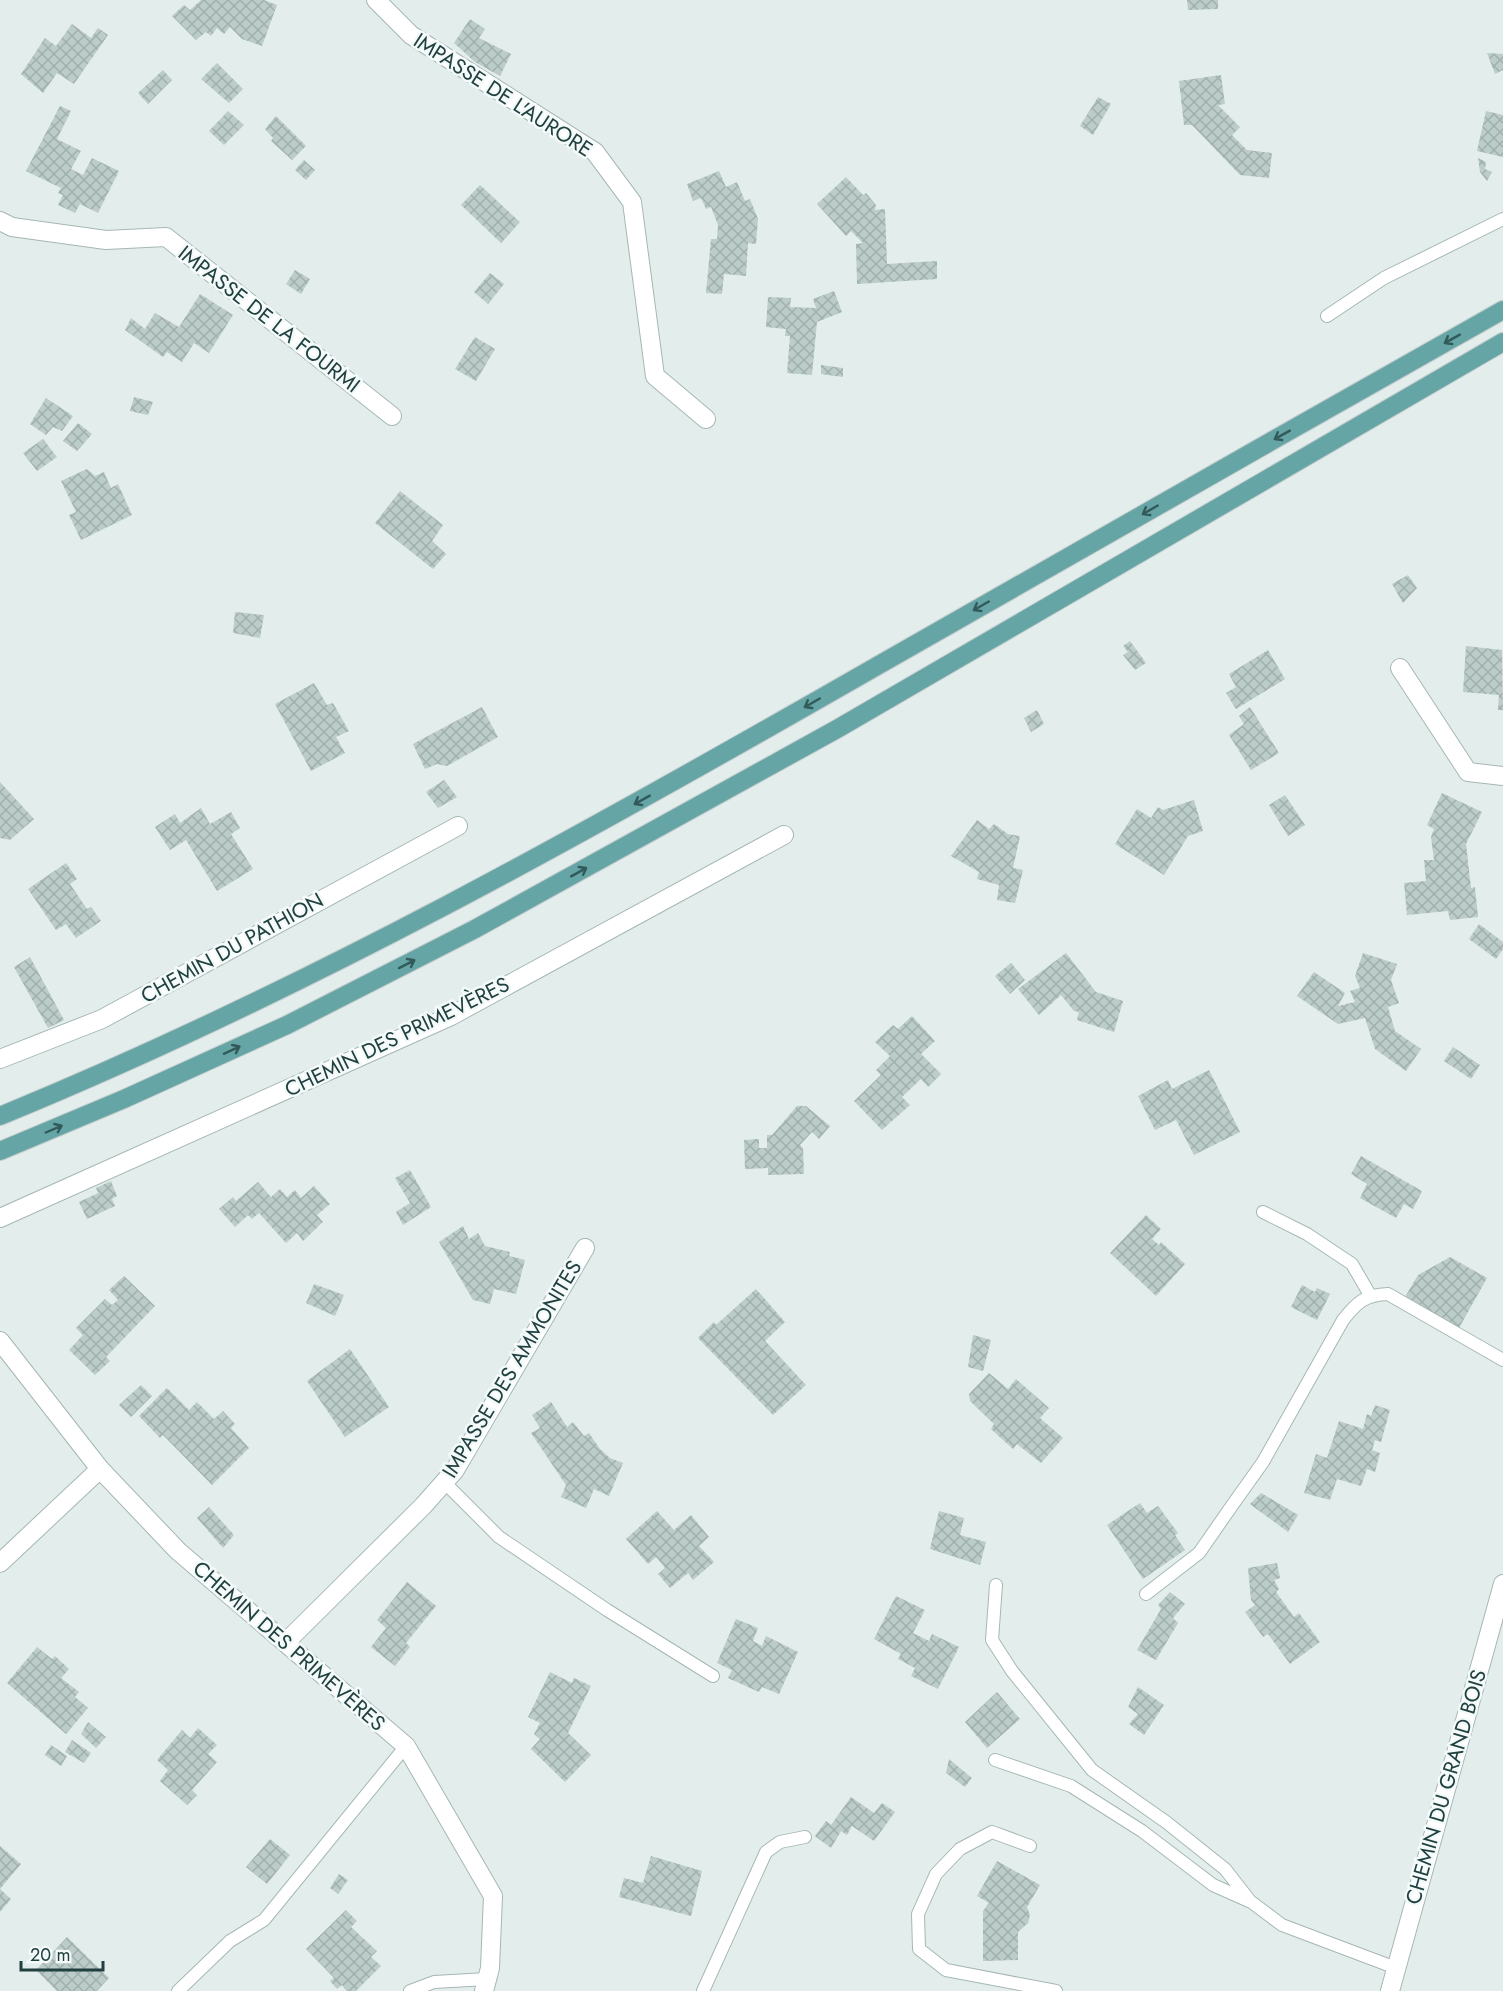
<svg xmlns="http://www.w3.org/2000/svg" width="1503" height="1991" font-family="Jost,sans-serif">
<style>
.building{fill:url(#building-cross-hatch)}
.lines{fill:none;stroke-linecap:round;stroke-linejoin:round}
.lane-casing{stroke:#a5b7b5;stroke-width:14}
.street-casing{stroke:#a5b7b5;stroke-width:20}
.primary-casing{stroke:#c1caca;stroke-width:20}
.lane{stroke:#fff;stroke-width:12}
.street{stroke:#fff;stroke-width:18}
.primary{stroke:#65a5a6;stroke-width:18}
.oneway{stroke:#325a5a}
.labels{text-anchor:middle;stroke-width:5;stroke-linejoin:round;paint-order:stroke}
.street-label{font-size:21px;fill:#214141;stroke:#f4faf9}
</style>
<defs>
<pattern id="building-cross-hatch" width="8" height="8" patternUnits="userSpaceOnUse" patternTransform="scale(1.5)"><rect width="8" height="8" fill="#bbccc9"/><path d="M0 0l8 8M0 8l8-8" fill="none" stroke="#a0b0ae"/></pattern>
</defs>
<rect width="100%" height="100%" fill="#e3eeec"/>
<path class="building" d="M201 0H264L277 5 262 46 242 39 230 27 224 34 217 28 211 36 206 32 196 40 172 16 184 5 190 10Z
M1187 0H1218V9L1188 10Z
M470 19 485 29 479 38 511 54 500 76 475 62 454 43Z
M72 24 91 38 98 28 108 35 74 84 57 73 43 93 21 74 45 38 56 46Z
M1487 53 1503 54V70L1495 74Z
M217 63 243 89 229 103 201 79Z
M163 70 172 80 148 104 138 93Z
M1221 75 1225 104 1218 105 1240 127 1232 135 1247 150 1272 153 1269 178 1240 175 1192 125H1184L1179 81Z
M1098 97 1111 104 1093 135 1080 126Z
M60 106 71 111 57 139 81 151 71 169 83 175 92 158 119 171 98 213 80 204 75 213 58 205 63 195 58 193 61 188 26 171Z
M228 111 244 125 224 145 209 131Z
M1486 111 1503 115V157L1477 151Z
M276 116 306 146 292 160 271 141 273 138 265 129Z
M1478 158 1486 162 1485 169 1492 172 1487 181 1480 172Z
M304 160 315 170 306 180 295 170Z
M719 171 726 187 737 182 745 201 750 199 758 219 756 244 748 243 746 276 724 274 722 294 706 293 711 239H717L718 225 711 207 706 209 701 198 693 201 687 184Z
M846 177 863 195 866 193 876 205 875 210 885 209 887 264 937 261V279L857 284 856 244 863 243 851 231 846 236 817 204Z
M480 185 520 222 501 243 461 205Z
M295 270 310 279 301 294 286 284Z
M490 273 504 284 488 304 474 292Z
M834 291 842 312 817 322 812 375 787 373 790 336H785L786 329 766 327 768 297 791 298 790 307 816 308 813 299Z
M200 294 233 315 209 353 194 343 182 362 167 352 163 357 125 330 131 318 145 329 155 313 179 327Z
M475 337 495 349 476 381 455 369Z
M821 365 843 368V377L821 374Z
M134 397 153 402 148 415 130 411Z
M46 398 73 416 62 431 53 427 46 435 30 424Z
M78 423 92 434 77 451 63 441Z
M43 439 57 457 37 471 23 453Z
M87 469 95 476 104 472 111 488 118 484 132 515 81 540 69 515 76 512 61 481Z
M400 491 443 525 432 541 446 554 433 569 375 523Z
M1408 575 1417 588 1403 603 1392 584Z
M235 612 264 615 260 638 233 633Z
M1130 641 1146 663 1135 670 1123 655 1128 652 1123 646Z
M1466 646 1502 650 1503 710H1498L1499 695 1463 692Z
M1268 650 1285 679 1236 709 1226 693 1236 687 1229 674Z
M314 683 327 705 333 703 349 731 336 737 345 753 311 771 275 704Z
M482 707 498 737 447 766 437 764 425 769 413 744Z
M1250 707 1279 753 1251 770 1229 735 1244 724 1239 716Z
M1037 710 1044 724 1031 732 1024 718Z
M444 780 457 797 438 808 426 792Z
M0 782 34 819 10 840 0 838Z
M1442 793 1482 812 1466 844 1471 888 1475 887 1478 917 1450 920 1448 911 1407 915 1404 883 1426 881 1424 860H1434L1431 837 1434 829 1427 825Z
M1285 795 1305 825 1288 836 1269 805Z
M1194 800 1203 831 1188 836 1164 875 1115 844 1137 809 1151 818 1158 807 1163 810Z
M201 808 210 824 231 812 240 828 231 834 253 869 217 891 186 840 170 850 155 827 175 814 180 823Z
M977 820 989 829 994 824 1008 834 1020 836 1013 868 1023 870 1015 903 997 900 999 885 977 879 979 872 951 856Z
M66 863 77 879 70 884 87 909 91 907 101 921 76 938 66 924 56 930 28 889Z
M1479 924 1503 942V949L1496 959 1469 939Z
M1066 953 1096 992 1123 1001 1114 1032 1077 1020 1079 1012 1074 1011 1061 995 1039 1015 1018 989Z
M1363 953 1397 964 1391 980 1399 1003 1388 1007 1395 1031 1421 1049 1406 1071 1375 1049 1365 1018 1338 1024 1297 996 1314 972 1345 993 1338 1006 1355 1002 1350 991 1360 988 1355 976Z
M30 957 64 1020 48 1028 14 967Z
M1011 963 1025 980 1010 994 995 976Z
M912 1016 935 1041 921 1054 941 1074 928 1087 921 1079 902 1097 910 1105 882 1130 854 1101 881 1075 876 1070 890 1056 875 1042 893 1025 898 1029Z
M1453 1047 1480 1065 1471 1079 1444 1061Z
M1209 1070 1240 1132 1194 1155 1176 1120 1155 1130 1138 1096 1168 1080 1172 1089Z
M797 1106H806L830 1126 819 1139 812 1132 800 1145 803 1148 804 1174 768 1175V1168L745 1169 744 1140 759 1139V1148H767V1135H772Z
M1361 1156 1422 1191 1413 1209 1404 1204 1396 1218 1360 1198 1367 1184 1351 1174Z
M410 1170 431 1207 403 1225 396 1212 410 1203 395 1178Z
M111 1181 117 1196 112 1199 115 1206 87 1219 79 1202 98 1193 96 1188Z
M258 1182 271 1197 280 1189 287 1197 295 1190 301 1198 314 1186 330 1204 317 1215 323 1222 303 1241 297 1233 286 1243 259 1213 252 1219 248 1215 235 1227 219 1209 233 1197 236 1201Z
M1146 1215 1161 1229 1152 1239 1159 1245 1161 1242 1185 1264 1156 1296 1110 1253Z
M463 1226 469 1239 478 1233 485 1246 510 1252 509 1256 525 1260 516 1294 494 1289 490 1304 473 1300 439 1242Z
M1450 1257 1487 1278 1459 1328 1405 1297 1418 1275Z
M124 1276 155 1306 106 1357 110 1361 95 1375 69 1350 83 1335 76 1328 105 1299 112 1305 118 1300 109 1290Z
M314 1284 344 1295 335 1316 306 1303Z
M1302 1285 1315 1292 1317 1288 1330 1294 1317 1320 1291 1307Z
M756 1289 785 1322 765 1341 806 1385 773 1415 698 1338 714 1322 716 1325Z
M973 1335 991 1340 983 1371 968 1367Z
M350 1349 389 1407 345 1437 307 1381Z
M989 1373 1008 1389 1016 1379 1049 1408 1040 1418 1063 1438 1041 1463 1017 1444 1013 1449 991 1429 994 1424 970 1401 969 1394Z
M141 1385 152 1396 131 1417 119 1405Z
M167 1388 189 1410 197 1402 214 1419 223 1411 235 1424 231 1428 249 1448 212 1485 163 1435 160 1438 139 1416Z
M551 1402 567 1427 573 1422 584 1436 589 1433 600 1449 610 1458 623 1463 609 1496 594 1489 586 1508 561 1497 566 1485 531 1433 540 1428 532 1415Z
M1375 1405 1390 1410 1381 1442 1375 1440 1372 1450 1380 1453 1375 1472 1367 1469 1361 1486 1337 1479 1330 1500 1304 1493 1316 1454 1327 1458 1339 1421 1363 1429 1367 1414 1371 1416Z
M1261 1493 1298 1515 1288 1532 1250 1504Z
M1140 1503 1147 1513 1158 1506 1178 1533 1175 1535 1185 1550 1143 1579 1107 1525Z
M209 1507 234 1535 223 1548 197 1518Z
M657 1511 674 1530 691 1515 709 1537 699 1546 714 1562 693 1580 688 1573 670 1588 658 1574 665 1568 656 1557 648 1564 626 1539Z
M939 1511 964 1518 960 1535 986 1542 980 1565 930 1549Z
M1277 1563 1280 1578 1274 1580 1279 1589 1276 1592 1294 1617 1299 1613 1320 1642 1290 1664 1268 1634 1263 1637 1245 1612 1255 1605 1251 1600 1248 1568Z
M407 1582 436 1606 406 1643 410 1647 395 1666 371 1647 386 1628 377 1620Z
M1170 1592 1185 1604 1173 1618 1178 1623 1156 1660 1137 1650 1161 1609 1158 1605Z
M896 1596 925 1610 913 1633 929 1641 932 1634 959 1647 938 1689 911 1676 915 1668 898 1659 901 1654 874 1639Z
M736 1619 758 1628 753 1641 762 1646 766 1636 798 1652 779 1694 762 1687 759 1692 728 1678 732 1670 717 1663Z
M37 1647 52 1659 55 1656 69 1669 61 1678 79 1692 75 1697 88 1708 66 1734 7 1683Z
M550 1672 572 1683 574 1678 591 1686 568 1733 591 1755 565 1782 531 1749 540 1739 534 1734 540 1723 528 1717Z
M1138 1687 1164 1705 1144 1735 1129 1724 1138 1714 1128 1707Z
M997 1692 1020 1719 987 1748 965 1722Z
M88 1722 106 1737 96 1748 81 1734Z
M198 1728 217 1745 208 1754 217 1762 192 1790 197 1795 187 1805 160 1781 168 1770 157 1760 182 1730 190 1738Z
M72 1740 91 1753 84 1763 65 1752Z
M51 1745 67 1756 61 1766 45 1755Z
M949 1759 972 1778 965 1787 946 1773Z
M851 1797 874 1813 882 1803 895 1812 874 1841 852 1826 847 1835 841 1831 831 1848 815 1836 826 1821 831 1825Z
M270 1839 290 1855 267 1884 246 1867Z
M0 1846 21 1864 0 1889 11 1899 0 1912Z
M651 1856 702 1871 691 1916 619 1897 624 1878 643 1883Z
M997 1861 1040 1885 1027 1907 1030 1915 1028 1923 1018 1932V1960L983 1961V1911L989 1903 977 1896Z
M339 1874 348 1880 338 1894 330 1888Z
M346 1910 357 1921 351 1927 377 1951 371 1957 381 1966 356 1991H347L342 1985 337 1989 330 1981 334 1978 306 1949Z
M67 1937 109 1978 97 1991H57L36 1970Z"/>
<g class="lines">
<defs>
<path id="lane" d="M1327 316 1384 278 1503 219
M1263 1212 1307 1234 1352 1264 1370 1295
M444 1482 499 1537 607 1610 713 1676
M996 1585 992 1640 1012 1671 1092 1770 1166 1822 1225 1869 1250 1901 1282 1925 1396 1968
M1146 1594 1199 1553 1231 1507 1263 1462 1343 1320C1357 1302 1365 1295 1388 1294L1503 1360
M995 1760 1071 1786 1142 1831 1213 1885 1249 1901
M1030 1846 992 1832 960 1849 936 1874 918 1914 919 1949 946 1970 1056 1991
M178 1991 230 1941 264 1920 406 1746
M410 1991 434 1982 487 1979
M703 1991 766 1852 780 1842 805 1837"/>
<path id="street" d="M376 0 411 35 595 152 632 202 655 376 706 419
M0 221 12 227 106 240 166 237 392 416
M1400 668 1468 772 1503 776
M0 1059 102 1019 458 826
M0 1218 451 1016 784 835
M0 1341 100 1469 178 1551 406 1746 493 1896 490 1968 484 1991
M0 1563 100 1469
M286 1642 423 1506 455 1470 585 1248
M1390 1991 1503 1584"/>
<path id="primary" d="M0 1116C305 991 591 830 877 666 1085 547 1294 428 1503 310
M0 1151 124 1099 287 1025 475 929 837 729 1503 342"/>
</defs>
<use href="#lane" class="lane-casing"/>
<use href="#street" class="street-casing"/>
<use href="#primary" class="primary-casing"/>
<use href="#lane" class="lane"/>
<use href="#street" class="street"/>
<use href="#primary" class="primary"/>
</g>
<defs><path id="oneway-shaft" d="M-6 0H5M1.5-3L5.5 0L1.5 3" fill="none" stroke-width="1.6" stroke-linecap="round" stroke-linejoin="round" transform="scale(1.5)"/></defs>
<g class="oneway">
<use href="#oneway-shaft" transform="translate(1452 339) rotate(151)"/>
<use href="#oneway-shaft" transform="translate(1282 435) rotate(151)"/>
<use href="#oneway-shaft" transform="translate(1150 510) rotate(150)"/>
<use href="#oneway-shaft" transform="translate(981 606) rotate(150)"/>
<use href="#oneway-shaft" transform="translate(812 703) rotate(150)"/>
<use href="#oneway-shaft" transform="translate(642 800) rotate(151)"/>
<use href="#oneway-shaft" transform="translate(579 872) rotate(-29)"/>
<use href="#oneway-shaft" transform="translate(407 964) rotate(-27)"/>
<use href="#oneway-shaft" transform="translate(232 1050) rotate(-25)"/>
<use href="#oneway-shaft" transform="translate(54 1129) rotate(-23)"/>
</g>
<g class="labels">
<g class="street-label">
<text transform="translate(503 95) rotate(33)" y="7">IMPASSE DE L'AURORE</text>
<text transform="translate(269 319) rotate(38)" y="7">IMPASSE DE LA FOURMI</text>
<text transform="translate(232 948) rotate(-29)" y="7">CHEMIN DU PATHION</text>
<text transform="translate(397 1037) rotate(-26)" y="7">CHEMIN DES PRIMEVÈRES</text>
<text transform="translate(512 1369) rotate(-59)" y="7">IMPASSE DES AMMONITES</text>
<text transform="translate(289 1646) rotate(41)" y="7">CHEMIN DES PRIMEVÈRES</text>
<text transform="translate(1446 1787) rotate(-74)" y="7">CHEMIN DU GRAND BOIS</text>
</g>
</g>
<path d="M21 1961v9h82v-9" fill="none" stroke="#214141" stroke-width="3"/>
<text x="30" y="1961" font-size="18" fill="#214141" stroke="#f4faf9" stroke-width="4.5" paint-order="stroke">20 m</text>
</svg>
